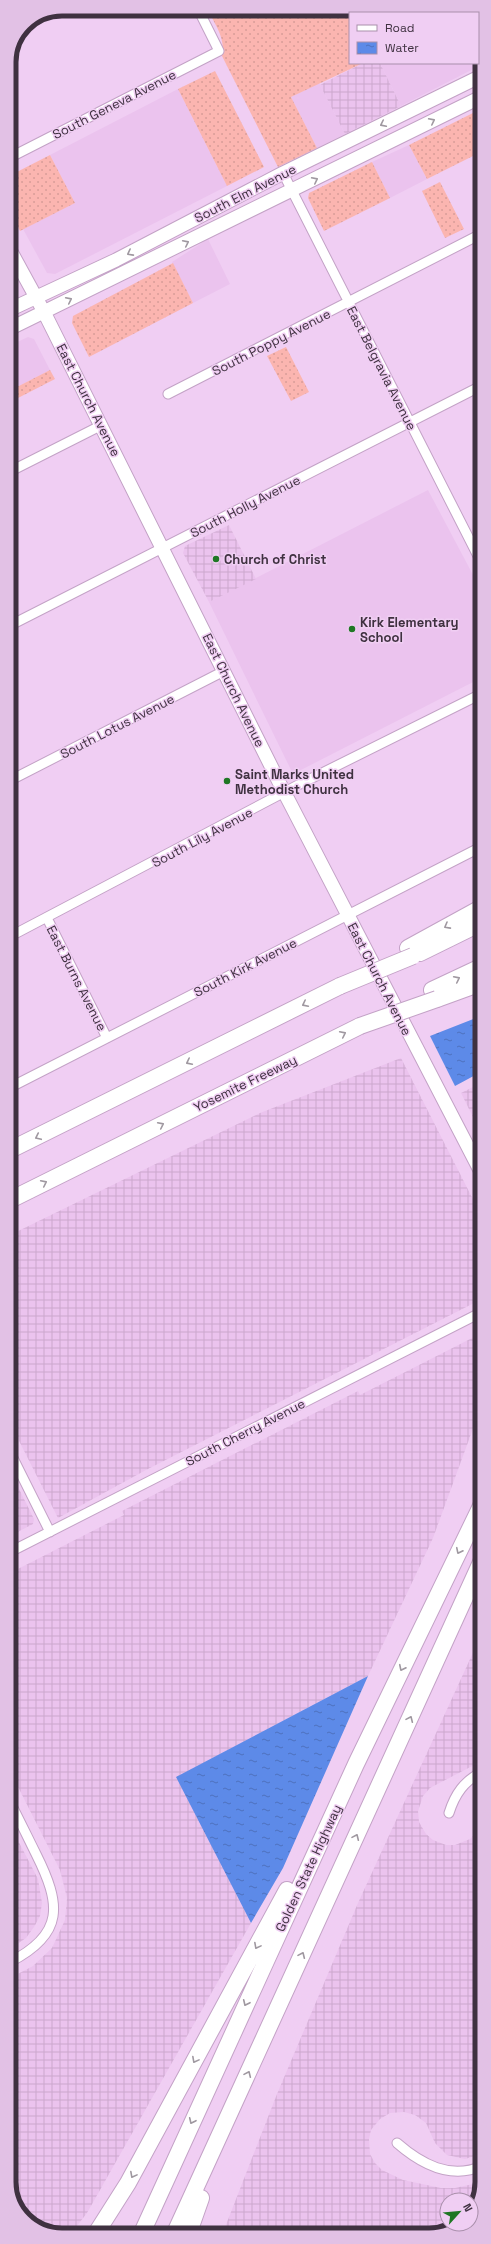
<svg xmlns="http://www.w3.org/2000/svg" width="491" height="2244" font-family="'Space Grotesk',sans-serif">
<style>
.built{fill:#ebc3ee}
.industrial{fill:url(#industrial-grid)}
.grass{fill:url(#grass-dots)}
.water{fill:url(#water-ripples)}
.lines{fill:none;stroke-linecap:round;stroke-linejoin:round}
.street-casing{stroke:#c3a2c6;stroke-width:11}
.secondary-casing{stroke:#c3a2c6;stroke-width:15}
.highway-casing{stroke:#c3a2c6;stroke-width:18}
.street{stroke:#fff;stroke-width:9}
.secondary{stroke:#fff;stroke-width:13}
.highway{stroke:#fff;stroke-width:16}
.highway-bridge-casing{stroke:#c3a2c6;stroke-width:18;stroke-linecap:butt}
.highway-bridge{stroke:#fff;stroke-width:16}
.oneway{stroke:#9f98a0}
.poi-dot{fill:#1f7724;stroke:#f0cef3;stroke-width:1.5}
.labels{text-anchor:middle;stroke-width:3;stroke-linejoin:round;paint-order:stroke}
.street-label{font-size:13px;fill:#3f3140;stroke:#f0cef3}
.poi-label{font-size:13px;font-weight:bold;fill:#3f3140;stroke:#f0cef3;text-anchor:start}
.rim{fill:none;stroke:#3f3140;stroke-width:5}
</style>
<defs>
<pattern id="industrial-grid" width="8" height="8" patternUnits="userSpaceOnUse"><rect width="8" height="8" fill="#ebc3ee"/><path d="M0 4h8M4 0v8" fill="none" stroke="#cba8cd"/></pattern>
<pattern id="grass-dots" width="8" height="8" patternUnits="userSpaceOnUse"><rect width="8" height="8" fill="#fbb5b0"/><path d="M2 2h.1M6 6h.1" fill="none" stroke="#d89c98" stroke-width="1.8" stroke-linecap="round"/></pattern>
<pattern id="water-ripples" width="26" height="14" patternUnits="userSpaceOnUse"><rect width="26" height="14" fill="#5d8ae8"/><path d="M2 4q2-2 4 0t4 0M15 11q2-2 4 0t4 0" fill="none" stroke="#4e71bd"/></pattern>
</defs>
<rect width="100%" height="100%" fill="#f0cef3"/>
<path class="built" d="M478 47 481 52V65L401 106 380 63H478Z
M319 83 345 134 317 148 291 97Z
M178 89 227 186 55 274 47 273 23 229 75 203 50 155Z
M409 145 427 179 390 198 372 162Z
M208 239 230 284 193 303 172 262Z
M28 337 34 339 50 370 13 389 18 398 9 402V346Z
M428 490 481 590V678L293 774 209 602Z"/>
<path class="industrial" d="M363 63H380L401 106 345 134 320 85Z
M229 525 256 579 209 602 183 553 185 546Z
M401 1058 482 1217V1299L146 1470 58 1518 10 1423V1235L260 1113Z
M481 1083 482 1135 461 1093Z
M482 1333V1404L433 1538 368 1676 177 1777 251 1923 87 2213 70 2235H58L27 2222 10 2192V1978L33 1966 52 1948 65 1920 67 1898 60 1870 10 1771V1573L124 1515 122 1511 358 1391 360 1395Z
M10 1471 34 1519 33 1524 10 1536Z
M482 1633V1761L426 1790 430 1788 423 1796 418 1811 419 1822 426 1834 433 1840 446 1845H455L470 1839 476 1833 482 1821V2154L465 2159 447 2155 435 2143 426 2123 415 2115 404 2112 390 2113 380 2119 371 2130 369 2139 370 2154 375 2163 382 2170 403 2180 441 2188H455L482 2182 471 2212V2200H447V2224H457L439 2234 222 2235 277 2094 358 1903Z
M10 1825 38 1879 42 1903 40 1916 34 1927 26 1938 10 1949Z"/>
<path class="grass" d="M207 9H353L355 13H350V63H363L291 97 317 148 278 167 222 56C226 39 215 24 207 9Z
M215 71 264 167 227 186 178 89Z
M481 109V152L427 179 409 145Z
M50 155 75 203 20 231 9 209V176Z
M372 162 390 198 324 231 308 198 309 193Z
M440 182 464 229 445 238 422 191Z
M173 263 193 303 89 357 72 323 73 316Z
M286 347 309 392 291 401 267 356Z
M50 370 55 379 18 398 13 389Z"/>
<path class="water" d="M481 1016V1072L455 1086 430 1036Z
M368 1676 283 1868 251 1923 176 1777Z"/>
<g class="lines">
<defs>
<path id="street" d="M9 158 219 51 198 9
M283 173 481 562
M168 394 481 234
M9 472 102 425
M9 626 481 386
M9 781 224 671
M47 918 107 1038
M9 937 298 785 481 694
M9 1088 481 847
M10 1452 50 1532
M10 1552 482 1312
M10 1802C19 1819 27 1836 36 1854 61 1904 65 1934 10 1962
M449 1813C455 1794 464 1781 482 1772
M397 2143C421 2164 450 2180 482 2166"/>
<path id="secondary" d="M9 248 44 312 280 784 482 1174
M9 310 116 260 283 173 481 76
M9 329 481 97"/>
<path id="highway" d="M408 948 481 908
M420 953 481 923
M432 990 481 967
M437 999 481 983
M10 1150 340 986
M10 1200 360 1026
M95 2235 128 2183 287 1890
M141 2235 356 1764 482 1504
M174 2235 482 1560
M188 2235 201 2198"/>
</defs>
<use href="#street" class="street-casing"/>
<use href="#secondary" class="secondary-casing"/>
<use href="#highway" class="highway-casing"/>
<use href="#street" class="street"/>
<use href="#secondary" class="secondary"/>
<use href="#highway" class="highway"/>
<defs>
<path id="highway-bridge" d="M340 986 413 956
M360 1026 437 999"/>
</defs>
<use href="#highway-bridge" class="highway-bridge-casing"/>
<use href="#highway-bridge" class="highway-bridge"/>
</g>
<defs><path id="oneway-chevron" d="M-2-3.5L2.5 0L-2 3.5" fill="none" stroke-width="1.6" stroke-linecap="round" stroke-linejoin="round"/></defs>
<g class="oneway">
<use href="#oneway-chevron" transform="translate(432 121) rotate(-27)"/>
<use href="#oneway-chevron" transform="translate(383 124) rotate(154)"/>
<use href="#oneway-chevron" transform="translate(315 180) rotate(-27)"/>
<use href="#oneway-chevron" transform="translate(186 243) rotate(-26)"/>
<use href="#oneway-chevron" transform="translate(130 253) rotate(152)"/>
<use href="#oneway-chevron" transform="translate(69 300) rotate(-26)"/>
<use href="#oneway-chevron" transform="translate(447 926) rotate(151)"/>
<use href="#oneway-chevron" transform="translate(457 979) rotate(-26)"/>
<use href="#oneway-chevron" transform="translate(305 1004) rotate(153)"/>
<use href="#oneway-chevron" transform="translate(343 1034) rotate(-26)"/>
<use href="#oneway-chevron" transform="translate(189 1062) rotate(153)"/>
<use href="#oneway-chevron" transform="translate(161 1125) rotate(-26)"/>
<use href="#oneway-chevron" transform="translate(38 1137) rotate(155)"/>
<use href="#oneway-chevron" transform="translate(44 1183) rotate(-26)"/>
<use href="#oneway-chevron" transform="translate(459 1551) rotate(116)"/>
<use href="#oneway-chevron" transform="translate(402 1668) rotate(116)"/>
<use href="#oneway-chevron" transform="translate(410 1719) rotate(-66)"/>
<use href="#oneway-chevron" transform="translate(356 1837) rotate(-66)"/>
<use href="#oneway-chevron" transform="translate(257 1946) rotate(118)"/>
<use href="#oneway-chevron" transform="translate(302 1955) rotate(-66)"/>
<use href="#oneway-chevron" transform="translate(246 2003) rotate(115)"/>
<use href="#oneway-chevron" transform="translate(195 2060) rotate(118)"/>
<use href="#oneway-chevron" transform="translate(248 2074) rotate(-66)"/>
<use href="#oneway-chevron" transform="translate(192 2121) rotate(115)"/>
<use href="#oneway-chevron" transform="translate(133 2175) rotate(118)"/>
</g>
<g class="poi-dot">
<circle cx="216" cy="559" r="4"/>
<circle cx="352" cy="629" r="4"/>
<circle cx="227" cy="781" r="4"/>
</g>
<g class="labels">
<g class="street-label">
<text transform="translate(114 104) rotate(-27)" y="5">South Geneva Avenue</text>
<text transform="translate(245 193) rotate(-27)" y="5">South Elm Avenue</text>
<text transform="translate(271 342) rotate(-27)" y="5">South Poppy Avenue</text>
<text transform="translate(382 368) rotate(63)" y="5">East Belgravia Avenue</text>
<text transform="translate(89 400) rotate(63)" y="5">East Church Avenue</text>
<text transform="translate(245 506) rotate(-27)" y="5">South Holly Avenue</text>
<text transform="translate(234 690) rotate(64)" y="5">East Church Avenue</text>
<text transform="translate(117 726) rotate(-27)" y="5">South Lotus Avenue</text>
<text transform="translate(202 837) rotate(-28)" y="5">South Lily Avenue</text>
<text transform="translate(245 967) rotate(-27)" y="5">South Kirk Avenue</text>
<text transform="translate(77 978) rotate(63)" y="5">East Burns Avenue</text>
<text transform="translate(380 979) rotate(63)" y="5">East Church Avenue</text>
<text transform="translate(245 1083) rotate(-26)" y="5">Yosemite Freeway</text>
<text transform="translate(245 1432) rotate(-27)" y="5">South Cherry Avenue</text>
<text transform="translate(308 1868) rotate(-65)" y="5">Golden State Highway</text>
</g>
<g class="poi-label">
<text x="224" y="564">Church of Christ</text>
<text x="360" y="627">Kirk Elementary<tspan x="360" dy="15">School</tspan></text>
<text x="235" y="779">Saint Marks United<tspan x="235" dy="15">Methodist Church</tspan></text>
</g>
</g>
<path d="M0 0H491V2244H0ZM62 16H429A46 46 0 0 1 475 62V2182A46 46 0 0 1 429 2228H62A46 46 0 0 1 16 2182V62A46 46 0 0 1 62 16Z" fill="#e2c1e5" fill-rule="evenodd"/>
<path class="rim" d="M62 16H429A46 46 0 0 1 475 62V2182A46 46 0 0 1 429 2228H62A46 46 0 0 1 16 2182V62A46 46 0 0 1 62 16Z"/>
<rect x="349" y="12" width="130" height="52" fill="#f0cef3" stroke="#a98fab"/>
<rect x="357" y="25" width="20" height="6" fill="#ffffff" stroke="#a98fab"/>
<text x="385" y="32" font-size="12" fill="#3f3140">Road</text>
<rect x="357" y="42" width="20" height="12" fill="url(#water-ripples)" stroke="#a98fab"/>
<text x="385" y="52" font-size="12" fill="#3f3140">Water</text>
<g transform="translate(459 2212) rotate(63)"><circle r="19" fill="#f0cef3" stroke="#a98fab"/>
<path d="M0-3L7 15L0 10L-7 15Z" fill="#1f7724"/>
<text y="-6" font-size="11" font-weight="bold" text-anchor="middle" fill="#3f3140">N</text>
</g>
</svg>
